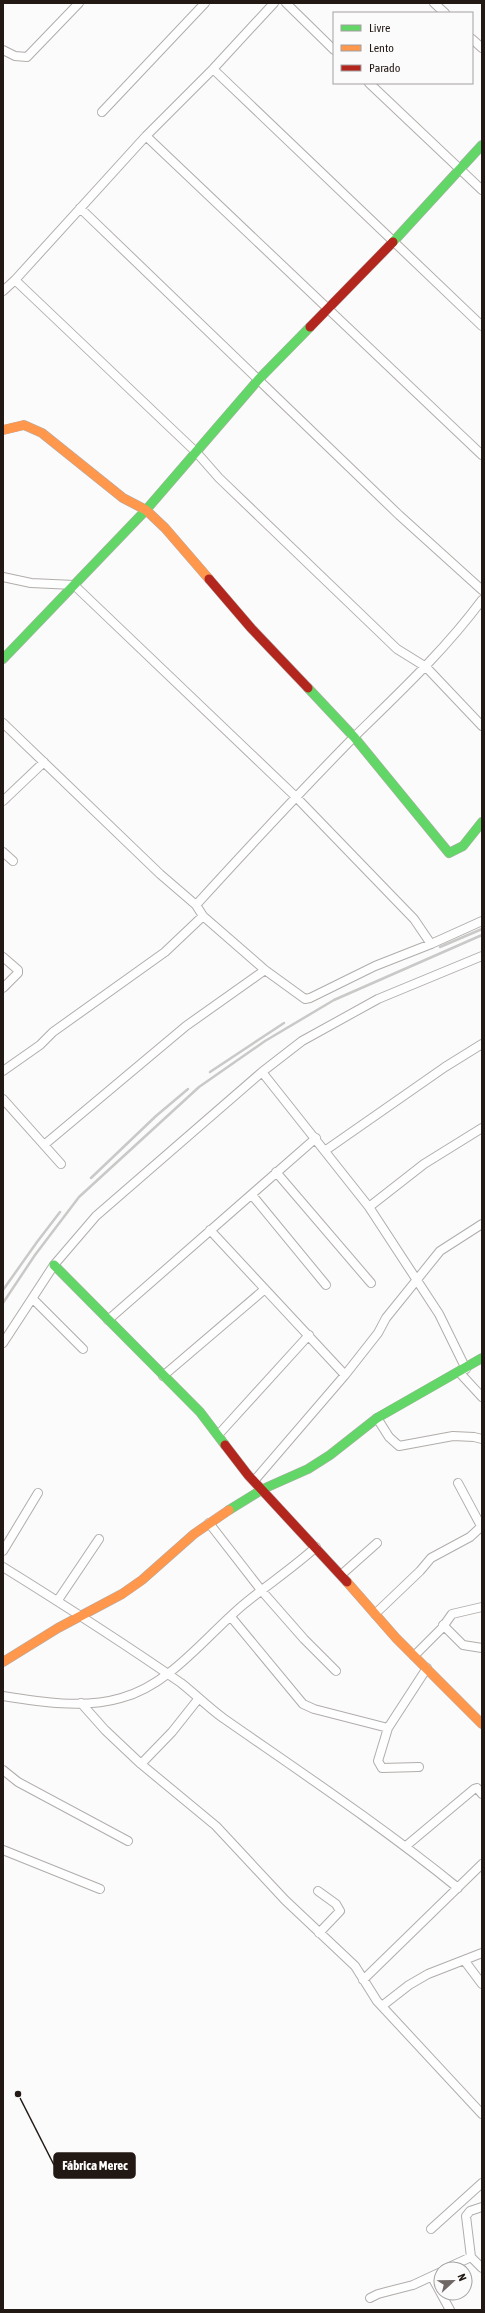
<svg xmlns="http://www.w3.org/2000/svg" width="485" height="2313" font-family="'Asap Condensed',sans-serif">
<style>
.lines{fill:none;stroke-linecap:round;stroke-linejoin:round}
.street-casing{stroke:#b1adab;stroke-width:10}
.fast-casing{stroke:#b1adab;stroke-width:10}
.slow-casing{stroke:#b1adab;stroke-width:10}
.jam-casing{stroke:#b1adab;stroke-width:10}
.street{stroke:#fefefe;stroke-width:8}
.fast{stroke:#63d668;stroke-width:9}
.slow{stroke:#ff974d;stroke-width:9}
.jam{stroke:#b3261e;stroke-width:9}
.rail{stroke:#cac9c8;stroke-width:2.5}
.leader{fill:none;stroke:#221814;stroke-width:1.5}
.callout-dot{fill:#221814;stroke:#fbfbfb;stroke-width:1.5}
.callout{fill:#221814;stroke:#221814;stroke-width:1.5}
.callout-label{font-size:13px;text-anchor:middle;font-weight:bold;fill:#fff}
</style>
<rect width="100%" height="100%" fill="#fbfbfb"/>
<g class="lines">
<defs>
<path id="street" d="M286 3 334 50
M434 3 445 13
M472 39 482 48
M3 50 15 56 27 57 79 3
M213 69 482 326
M369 83 482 190
M102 112 205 3
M146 136 482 455
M80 208 399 515 482 590
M15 280 197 453 219 478 397 649 426 667 482 726
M3 291 15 280 146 136 213 69 274 3
M3 577 31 583 74 585 296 797 414 919 431 944
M3 723 160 874 196 905 203 916 265 970 305 999 310 998 375 966 431 944 482 921
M3 801 44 762
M3 852 13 861
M196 905C248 848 300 792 354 737 399 693 444 651 482 600
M3 957 18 970V973L3 988
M3 1071 40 1045 53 1032 165 952 203 916
M262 1072 369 1207 439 1314 466 1369
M3 1099 61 1164
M44 1145 186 1026 265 970
M326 1150 445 1067 482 1044
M276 1172 371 1283
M252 1195 326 1285
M369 1207 424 1164 482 1128
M210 1230 345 1375
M33 1299 83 1349
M108 1320 316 1138
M3 1343 54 1265 96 1216 262 1072 302 1041 378 999 482 956
M459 1372 482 1397
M163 1376 265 1289
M377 1418 389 1437 399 1446 453 1436 474 1437 482 1439
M219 1434 309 1335
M254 1481 345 1375 378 1333 386 1318 440 1251 482 1224
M458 1483 481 1526
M209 1523 261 1590 304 1639 336 1671
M3 1551 38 1493
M3 1567C64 1605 122 1642 181 1683 195 1694 208 1707 223 1718 302 1773 383 1827 458 1888
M341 1575 377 1543
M58 1600 99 1539
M375 1614 420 1571 431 1558 470 1537 482 1526
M231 1617 303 1704 314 1709 388 1728
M443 1625 463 1645 482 1648
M414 1656 442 1628 452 1614 482 1607
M3 1696C40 1702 84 1709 121 1698 170 1685 205 1637 243 1605 267 1585 293 1568 316 1547
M81 1703 105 1730 141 1764 216 1826 285 1900 355 1966 377 2001 482 2114
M141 1764 172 1732 199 1698
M419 1767 382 1768 378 1761 388 1728 427 1668
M3 1770 18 1782 128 1841
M406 1846 474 1789 477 1788 482 1794
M3 1850 100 1889
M318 1891 336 1904 340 1911 319 1933
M464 1960 482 1984
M363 1980 482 1864
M382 2006 409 1985 428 1974 482 1953
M482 2207 470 2211 466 2216 471 2257 482 2268
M431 2229 482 2183
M445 2269 471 2257
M432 2277 450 2310
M370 2298 378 2294 413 2285 441 2272"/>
<path id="fast" d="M393 242 482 145
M3 659 146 510 259 379 310 327
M308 688 354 737 449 853 463 846 482 822
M54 1265 200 1412 225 1445
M229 1510 263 1489 308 1469 330 1455 377 1418 482 1358"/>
<path id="slow" d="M3 430 24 425 42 433 123 498 146 510 165 528 209 579
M347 1582 396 1638 482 1724
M3 1662 58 1628 122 1594 142 1580 194 1534 229 1510"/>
<path id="jam" d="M310 327 393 242
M209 579 251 628 308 688
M225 1445 248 1475 347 1582"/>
</defs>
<use href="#street" class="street-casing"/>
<use href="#fast" class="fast-casing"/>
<use href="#slow" class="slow-casing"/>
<use href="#jam" class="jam-casing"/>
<use href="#street" class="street"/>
<use href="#fast" class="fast"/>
<use href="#slow" class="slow"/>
<use href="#jam" class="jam"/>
<path class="rail" d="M440 947 482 929
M210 1072 284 1023
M91 1178 156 1116 188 1089
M3 1290 37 1242 60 1212
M3 1303 35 1255 79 1197 199 1087 265 1041 334 1000 482 935"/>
</g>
<path class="leader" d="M18 2094L54 2165"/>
<circle class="callout-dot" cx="18" cy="2094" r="4"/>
<rect class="callout" x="54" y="2153" width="81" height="25" rx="4"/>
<g class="callout-label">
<text x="95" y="2170">Fábrica Merec</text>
</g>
<rect width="485" height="2313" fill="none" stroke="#221814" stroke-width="8"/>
<rect x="333" y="12" width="140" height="72" fill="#fbfbfb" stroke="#a4a09f"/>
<rect x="341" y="25" width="20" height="6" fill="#63d668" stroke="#a4a09f"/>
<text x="369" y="32" font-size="12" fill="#221814">Livre</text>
<rect x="341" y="45" width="20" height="6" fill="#ff974d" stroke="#a4a09f"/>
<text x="369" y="52" font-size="12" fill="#221814">Lento</text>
<rect x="341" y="65" width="20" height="6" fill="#b3261e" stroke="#a4a09f"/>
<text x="369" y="72" font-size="12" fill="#221814">Parado</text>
<g transform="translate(453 2281) rotate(68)"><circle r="19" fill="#fbfbfb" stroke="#a4a09f"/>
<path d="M0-3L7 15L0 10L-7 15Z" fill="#6e6765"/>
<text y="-6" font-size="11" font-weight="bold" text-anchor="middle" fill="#221814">N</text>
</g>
</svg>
